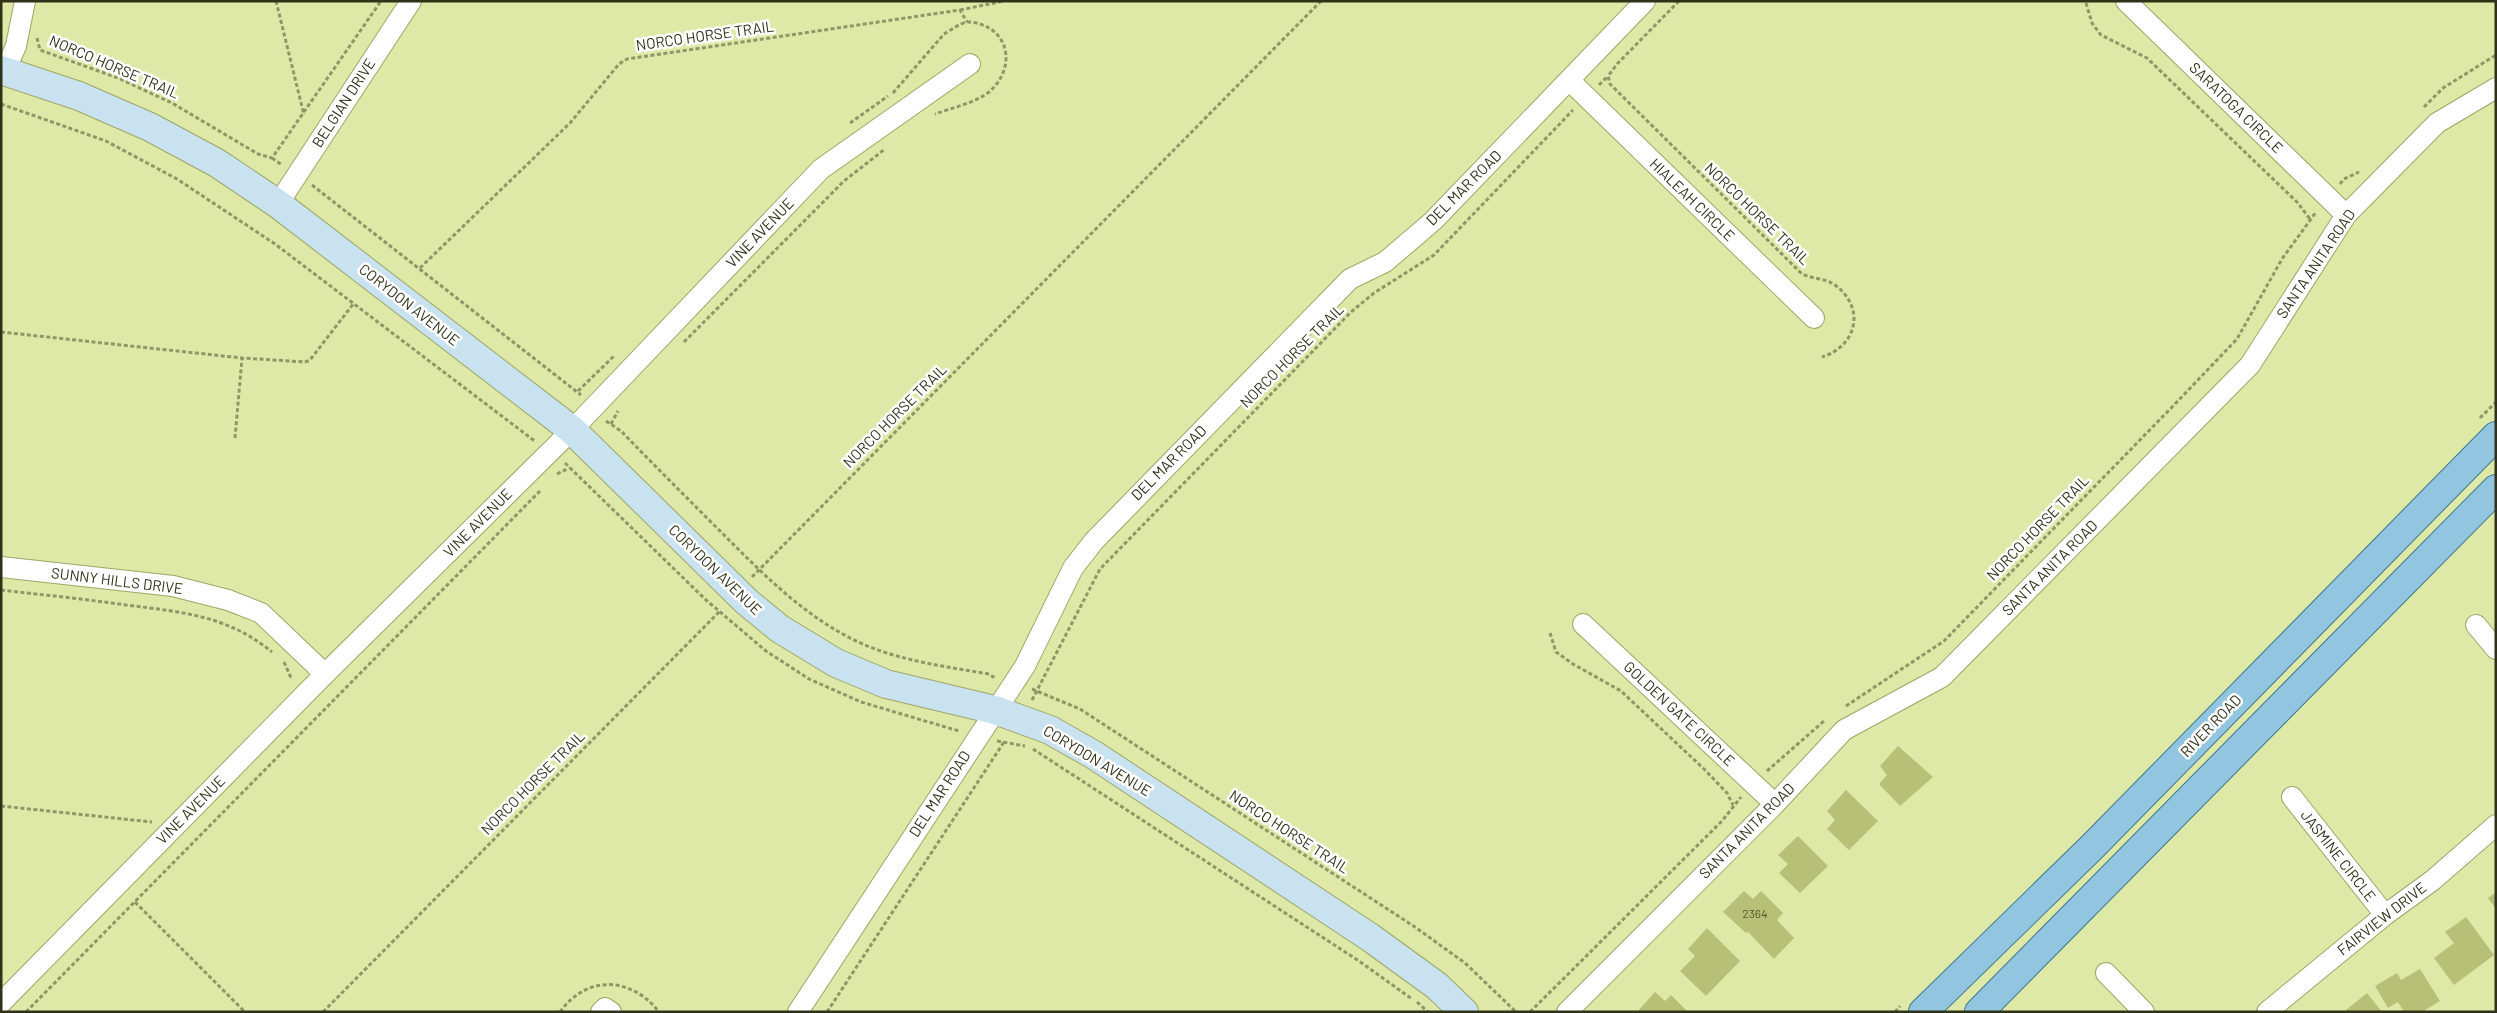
<svg xmlns="http://www.w3.org/2000/svg" width="2497" height="1013" font-family="Barlow,sans-serif">
<style>
.building{fill:#b7c077}
.lines{fill:none;stroke-linecap:round;stroke-linejoin:round}
.street-casing{stroke:#9ea667;stroke-width:22}
.secondary-casing{stroke:#9ea667;stroke-width:30}
.primary-casing{stroke:#3f788d;stroke-width:30}
.path{stroke:#909767;stroke-width:3;stroke-dasharray:4 2.5;stroke-linecap:butt}
.street{stroke:#fff;stroke-width:20}
.secondary{stroke:#c8e2f0;stroke-width:28}
.primary{stroke:#91c5e0;stroke-width:28}
.labels{text-anchor:middle;stroke-width:5;stroke-linejoin:round;paint-order:stroke}
.number-label{font-size:12px;fill:#515630}
.street-label{font-size:15px;fill:#2f3218;stroke:#fff}
</style>
<rect width="100%" height="100%" fill="#dee8a7"/>
<path class="building" d="M1898 746 1933 777 1900 806 1879 784 1887 775 1880 766Z
M1846 790 1878 821 1849 850 1827 829 1835 820 1827 811Z
M1798 836 1828 866 1800 893 1779 873 1788 864 1778 855Z
M1744 891 1753 899 1761 891 1783 913 1777 920 1794 938 1774 959 1748 932 1746 933 1723 912Z
M2496 892V909L2488 898Z
M2466 917 2494 955 2454 985 2434 958 2454 943 2445 932Z
M1707 928 1740 961 1706 996 1680 971 1695 956 1688 949Z
M2420 969 2440 1001 2422 1012H2404L2398 1002 2388 1008 2375 986 2397 973 2401 980Z
M1655 992 1665 1001 1671 995 1688 1012H1637Z
M2367 993 2382 1012H2348L2346 1010Z"/>
<g class="lines">
<defs>
<path id="street" d="M2126 1 2346 215
M5 71 16 46 25 1
M1570 81 1814 318
M278 204 411 1
M1 567 173 586 228 600 261 613 325 674
M1583 624 1775 804
M2476 625 2496 649
M2292 797 2385 915
M2106 973 2144 1012
M1 1003 325 674 572 430 821 169 970 64
M601 1012 605 1008 611 1012
M798 1012 1025 666 1073 568 1094 541 1350 279 1385 262 1433 221 1645 1
M1567 1012 1775 804 1844 730 1942 677 2250 365 2346 215 2437 123 2496 88
M2267 1012 2385 915 2433 880 2496 825"/>
<path id="secondary" d="M1 70 79 96 150 127 217 163 278 204 572 430 747 602 780 629 836 663 886 684 995 710 1050 730 1094 755 1371 938 1437 986 1464 1012"/>
<path id="primary" d="M1923 1012 2092 847 2496 436
M1979 1012 2496 489"/>
</defs>
<use href="#street" class="street-casing"/>
<use href="#secondary" class="secondary-casing"/>
<use href="#primary" class="primary-casing"/>
<path class="path" d="M276 1 304 115
M1679 1 1618 63 1608 76 1610 84 1802 274C1813 279 1825 278 1835 285 1866 308 1857 346 1822 357
M2086 3 2092 23 2101 35 2147 58 2297 202 2310 219
M960 10 1004 1
M37 38 40 50 118 78 172 103 258 154 272 158 381 1
M1599 85 1608 76
M893 93 944 34C951 30 961 22 969 22 1009 25 1018 67 989 92 975 103 951 108 935 114
M1 104 106 141 177 179 275 244 536 442
M2424 107 2443 88 2496 55
M850 123 888 96
M272 158 282 165
M2340 184 2344 179 2359 172
M312 185 581 395
M420 268 570 123 619 64 627 59 960 10 967 22
M1 332 242 358 305 362 310 360 354 303
M684 342 844 181 885 149
M578 391 614 356
M2480 418 2496 402
M606 421 621 431C654 465 688 499 722 533 761 572 800 612 850 638 893 660 942 666 989 674L995 678
M611 424 618 411
M235 438 242 358
M565 463 706 600 766 651 809 679 861 702 959 731
M557 474 569 468
M752 577 1321 1
M1 590C43 595 85 599 126 605 181 612 227 615 272 652
M1550 633 1556 652 1573 664 1621 691 1704 769 1727 793 1733 805
M284 662 292 680
M1032 689 1080 709 1415 927 1465 963 1516 1012
M1032 700 1100 569 1351 312 1374 293 1434 255 1573 110
M1846 706 1944 641 2175 404 2237 339 2282 259 2316 212
M997 741 1025 746
M1033 749 1359 961 1412 999
M1767 771 1824 721
M1 806 152 822
M135 902 245 1012
M1417 1002 1428 1012
M26 1012 540 491
M323 1012 720 611
M560 1012C587 974 632 977 659 1012
M827 1012 1004 742
M1530 1012 1722 821 1741 797
M1895 1012 1900 1006"/>
<use href="#street" class="street"/>
<use href="#secondary" class="secondary"/>
<use href="#primary" class="primary"/>
</g>
<g class="labels">
<g class="number-label">
<text x="1755" y="918">2364</text>
</g>
<g class="street-label">
<text transform="translate(705 36) rotate(-8)" y="5">NORCO HORSE TRAIL</text>
<text transform="translate(114 67) rotate(23)" y="5">NORCO HORSE TRAIL</text>
<text transform="translate(344 103) rotate(-57)" y="5">BELGIAN DRIVE</text>
<text transform="translate(2236 108) rotate(44)" y="5">SARATOGA CIRCLE</text>
<text transform="translate(1464 188) rotate(-45)" y="5">DEL MAR ROAD</text>
<text transform="translate(1692 200) rotate(44)" y="5">HIALEAH CIRCLE</text>
<text transform="translate(1757 214) rotate(44)" y="5">NORCO HORSE TRAIL</text>
<text transform="translate(760 233) rotate(-46)" y="5">VINE AVENUE</text>
<text transform="translate(2316 264) rotate(-56)" y="5">SANTA ANITA ROAD</text>
<text transform="translate(409 305) rotate(38)" y="5">CORYDON AVENUE</text>
<text transform="translate(1292 356) rotate(-45)" y="5">NORCO HORSE TRAIL</text>
<text transform="translate(895 416) rotate(-45)" y="5">NORCO HORSE TRAIL</text>
<text transform="translate(1169 463) rotate(-45)" y="5">DEL MAR ROAD</text>
<text transform="translate(478 523) rotate(-45)" y="5">VINE AVENUE</text>
<text transform="translate(2038 528) rotate(-46)" y="5">NORCO HORSE TRAIL</text>
<text transform="translate(2050 568) rotate(-45)" y="5">SANTA ANITA ROAD</text>
<text transform="translate(715 570) rotate(44)" y="5">CORYDON AVENUE</text>
<text transform="translate(117 581) rotate(7)" y="5">SUNNY HILLS DRIVE</text>
<text transform="translate(1679 714) rotate(43)" y="5">GOLDEN GATE CIRCLE</text>
<text transform="translate(2211 726) rotate(-46)" y="5">RIVER ROAD</text>
<text transform="translate(1097 761) rotate(31)" y="5">CORYDON AVENUE</text>
<text transform="translate(533 783) rotate(-45)" y="5">NORCO HORSE TRAIL</text>
<text transform="translate(940 794) rotate(-57)" y="5">DEL MAR ROAD</text>
<text transform="translate(191 810) rotate(-45)" y="5">VINE AVENUE</text>
<text transform="translate(1747 831) rotate(-45)" y="5">SANTA ANITA ROAD</text>
<text transform="translate(1289 832) rotate(33)" y="5">NORCO HORSE TRAIL</text>
<text transform="translate(2338 856) rotate(52)" y="5">JASMINE CIRCLE</text>
<text transform="translate(2382 919) rotate(-38)" y="5">FAIRVIEW DRIVE</text>
</g>
</g>
<rect width="2497" height="1013" fill="none" stroke="#2f3218" stroke-width="5"/>
</svg>
